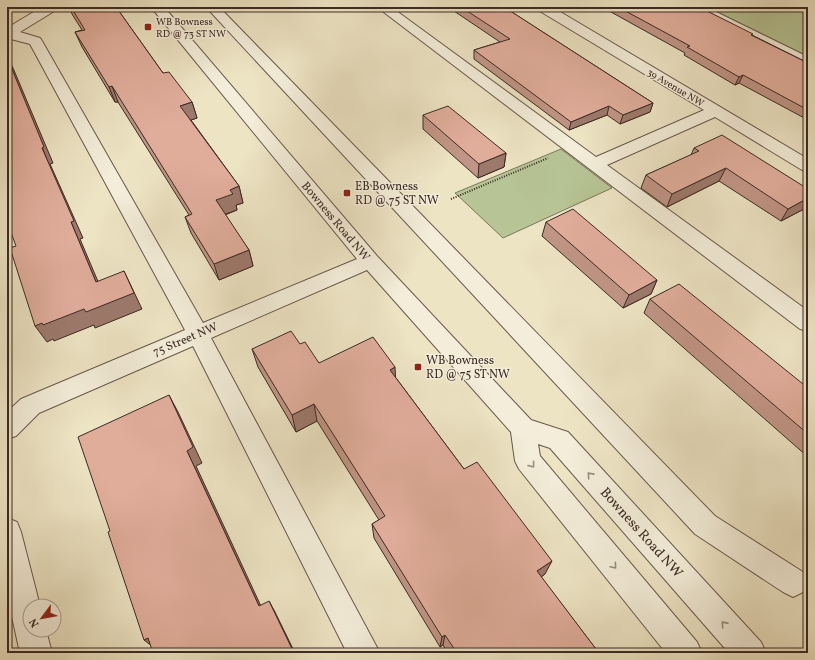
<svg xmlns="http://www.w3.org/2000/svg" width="815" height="660" font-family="Vollkorn,serif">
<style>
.green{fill:#b7c495;stroke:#7a775c}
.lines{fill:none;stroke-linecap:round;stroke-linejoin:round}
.minor-casing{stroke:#68584c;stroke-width:2}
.path{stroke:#3c2a24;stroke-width:2;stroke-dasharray:1 1.5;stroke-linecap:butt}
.minor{fill:#f3edd9;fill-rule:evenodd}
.wall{fill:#c19585;stroke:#3c2a24}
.shaded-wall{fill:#9d796c;stroke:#3c2a24}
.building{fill:#e0ad9b;stroke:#3c2a24}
.oneway{stroke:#988c7e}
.poi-dot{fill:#8f2418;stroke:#f3edd9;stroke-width:1.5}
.labels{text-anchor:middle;stroke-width:3;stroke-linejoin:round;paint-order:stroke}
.far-poi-label{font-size:10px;fill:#3c2a24;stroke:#f3edd9;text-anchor:start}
.far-street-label{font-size:10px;fill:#3c2a24;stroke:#f3edd9}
.poi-label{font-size:12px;fill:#3c2a24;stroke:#f3edd9;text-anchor:start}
.street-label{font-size:12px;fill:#3c2a24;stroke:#f3edd9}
.near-street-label{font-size:14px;fill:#3c2a24;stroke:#f3edd9}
</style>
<rect width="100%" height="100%" fill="#ede4c4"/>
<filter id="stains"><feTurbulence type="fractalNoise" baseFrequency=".005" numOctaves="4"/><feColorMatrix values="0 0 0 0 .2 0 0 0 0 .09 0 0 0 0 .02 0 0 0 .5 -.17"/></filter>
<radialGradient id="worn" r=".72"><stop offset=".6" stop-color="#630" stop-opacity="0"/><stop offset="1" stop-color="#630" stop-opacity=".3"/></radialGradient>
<path class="green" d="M709 7H808V58L713 11Z
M561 149 612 188 503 238 455 193Z"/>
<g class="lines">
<defs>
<path id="minor" d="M42 7H57L56 10 20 32 40 38 42 41 203 323 357 259 151 7H164L377 256 531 420 568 432 761 642 766 653H729L550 448 538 444 540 456 697 642 702 653H666L519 469 515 461 511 432 367 270 211 338 380 653H347L193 346 39 413 16 436 7 439V412L21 399 185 330 30 44 7 38V28Z
M206 7H219L715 516 803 572 808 582 803 592 793 597 783 592 695 534Z
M377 7H391L596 157 704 110 538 10 537 7H552L808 159V171L802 170 715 117 607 165 808 311V331L800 329Z
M690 7H706L808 57V67L691 10Z
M7 518 17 522 21 532 40 606H30V630H46L52 653H20L7 594Z"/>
</defs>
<use href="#minor" class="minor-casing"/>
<path class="path" d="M451 199 548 158"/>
<use href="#minor" class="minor"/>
</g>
<path class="wall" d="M69 7H116L163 73 192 102 197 118 191 120 239 186 243 203 236 205 237 210 225 215 249 250 253 266 219 280 191 233 185 217 189 215 118 102H115L82 47 75 32 82 30 72 14Z
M448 7H504L653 103 650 112 620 124 607 115 569 130 474 59V50L500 42Z
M602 7H699L752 35 808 63V120L739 83 735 85 684 55 685 53Z
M423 115 506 153 504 167 478 178 423 129Z
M694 148 808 189V207L781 221 719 181 667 207 641 188 646 175 691 155Z
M546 222 657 280 651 294 623 308 542 236Z
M650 299 808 388V457L644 313Z
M300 344 319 363 396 378 464 469 545 574 541 577 599 653H448L443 645 440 647 374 538 372 524 379 520 317 421 296 432 258 367 252 349Z"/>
<path class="shaded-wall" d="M7 56 13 68 53 163 50 164 83 238 80 239 105 298 96 282 71 222Z
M743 75 739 83 735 85 739 77Z
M112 86 118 102H115L109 87Z
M192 102 197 118 185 122 180 106Z
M653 103 650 112 620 124 623 115Z
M609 106 607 115 569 130 571 122Z
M506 153 504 167 478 178 479 164Z
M726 168 719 181 667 207 672 194Z
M239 186 243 203 236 205 237 210 220 216 216 200 230 190Z
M808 198V207L781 221 788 209Z
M249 250 253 266 219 280 214 264Z
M124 271 142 309 95 328 94 325 54 341 53 339 47 342 35 326Z
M657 280 651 294 623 308 629 295Z
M395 367 396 385 390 370Z
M169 395 178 412 202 463 196 466 266 617 259 606 187 451Z
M314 404 317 421 296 432 292 415Z
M552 561 545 574 531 584 537 571Z
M269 601 275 612 295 653H294Z
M445 635 443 645 440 647 442 637Z
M148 638 157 650 144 640Z"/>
<path class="building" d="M71 7H116L163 73 169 72 192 102 180 106 239 186 230 190 233 194 216 200 249 250 214 264 185 217 192 214 112 86 109 87 75 32 85 30Z
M461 7H504L653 103 623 115 609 106 571 122 474 50 510 39Z
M618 7H699L753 34 751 35 808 63V110L743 75 739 77 687 47 690 46Z
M7 57 44 147 42 148 74 221 71 222 96 282 124 271 134 293 86 312 84 309 43 325 42 323 35 326 10 248 16 246 7 222Z
M448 106 506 153 479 164 423 115Z
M722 135 808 189V198L788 209 726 168 672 194 646 175 699 151 694 148Z
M573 209 657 280 629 295 546 222Z
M679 284 808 388V434L650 299Z
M291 331 300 344 305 342 319 363 373 337 395 367 390 370 464 469 477 462 552 561 537 571 599 653H457L445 635 442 637 372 524 385 516 314 404 292 415 252 349Z
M169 395 193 447 187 451 259 606 269 601 294 653H153L148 638 144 640 108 532 110 531 78 437Z"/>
<defs><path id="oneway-chevron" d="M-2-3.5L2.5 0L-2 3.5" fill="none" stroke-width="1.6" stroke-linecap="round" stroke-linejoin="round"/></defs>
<g class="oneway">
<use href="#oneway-chevron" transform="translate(532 465) rotate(53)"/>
<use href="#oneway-chevron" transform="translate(590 475) rotate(-132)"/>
<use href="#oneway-chevron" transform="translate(614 566) rotate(50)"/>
<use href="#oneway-chevron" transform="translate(724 624) rotate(-132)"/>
</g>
<g class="poi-dot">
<rect x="144" y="23" width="8" height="8" rx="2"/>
<rect x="343" y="189" width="8" height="8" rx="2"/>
<rect x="414" y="363" width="8" height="8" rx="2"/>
</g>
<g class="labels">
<g class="far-poi-label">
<text x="156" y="25">WB Bowness<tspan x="156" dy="12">RD @ 73 ST NW</tspan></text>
</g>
<g class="far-street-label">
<text transform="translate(676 87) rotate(31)" y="4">39 Avenue NW</text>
</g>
<g class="poi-label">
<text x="355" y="190">EB Bowness<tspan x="355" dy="14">RD @ 75 ST NW</tspan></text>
<text x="426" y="364">WB Bowness<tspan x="426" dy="14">RD @ 75 ST NW</tspan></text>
</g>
<g class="street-label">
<text transform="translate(336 221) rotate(50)" y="4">Bowness Road NW</text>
<text transform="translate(185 339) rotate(-23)" y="4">75 Street NW</text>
</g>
<g class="near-street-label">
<text transform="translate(642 532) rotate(48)" y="5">Bowness Road NW</text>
</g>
</g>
<rect width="815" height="660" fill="none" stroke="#ede4c4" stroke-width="24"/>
<rect x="8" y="8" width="799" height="644" fill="none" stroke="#3c2a24" stroke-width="2"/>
<rect x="12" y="12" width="791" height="636" fill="none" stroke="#3c2a24"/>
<g transform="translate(42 618) rotate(238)"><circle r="19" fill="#f3edd9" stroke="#aa9f91"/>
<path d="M0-3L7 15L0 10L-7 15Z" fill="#8f2418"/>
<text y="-6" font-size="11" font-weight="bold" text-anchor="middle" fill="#3c2a24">N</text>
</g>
<rect width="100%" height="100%" filter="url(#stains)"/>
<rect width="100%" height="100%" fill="url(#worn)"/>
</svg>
